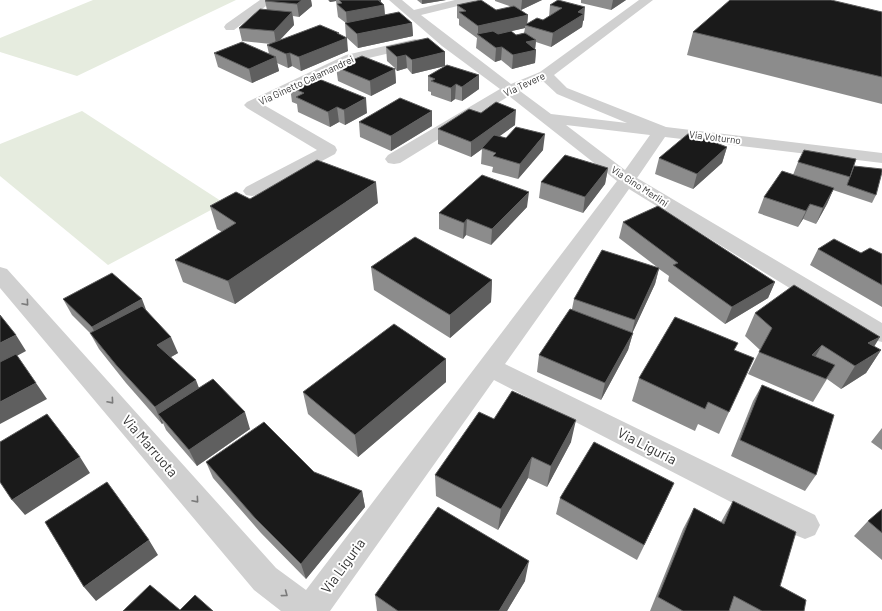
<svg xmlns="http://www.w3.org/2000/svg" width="882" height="611" font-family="Barlow,sans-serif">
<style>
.green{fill:#e6ecdf}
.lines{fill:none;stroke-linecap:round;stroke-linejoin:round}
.street{fill:#d0d0d0;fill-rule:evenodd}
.wall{fill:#8c8c8c;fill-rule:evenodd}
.shaded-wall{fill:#5f5f5f}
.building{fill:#1a1a1a;stroke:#5f5f5f}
.oneway{stroke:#7a7a7a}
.labels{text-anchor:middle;stroke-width:4;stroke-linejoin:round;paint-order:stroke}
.far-street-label{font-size:10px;fill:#333;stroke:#fff}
.near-street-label{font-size:14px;fill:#333;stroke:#fff}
</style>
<rect width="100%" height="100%" fill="#fff"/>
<path class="green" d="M93 0H236L77 76 0 52V38Z
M82 111 224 203 108 265 0 176V144Z"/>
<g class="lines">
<path class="street" d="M260 0H274L234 30H226L224 27 226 24Z
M389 0H402L414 10 455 0H476L474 2 421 15 511 84 540 72 639 0H653L554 75 567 88 666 127 882 153V163L665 137 637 178 882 323V342L874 340 629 189 505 364 815 515 820 525 815 535 805 539 795 535 494 380 330 611H281L254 590 0 288V267L7 269 276 568 306 590 617 181 509 96 400 163 394 164 388 163 385 159 388 155 500 89 442 46ZM543 81 557 94 627 123 551 114 520 91ZM566 125 650 135 625 170Z
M415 39 420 40 422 43 420 46 356 61 264 105 335 146 337 150 335 154 258 195 252 196 246 195 243 191 246 187 317 150 247 108 244 105 247 102 346 55Z"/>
</g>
<path class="wall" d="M266 0H311L312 6 299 17 293 16 294 25 280 40 339 33V34L348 51 301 71 292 66 288 68 277 63 279 71 252 83 218 67 214 53 269 54 267 45 271 44 242 41 239 28 267 10 265 1Z
M328 0H381V2L384 5 385 15 412 23 413 36 358 48 346 37 345 23H346L338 17 336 1 330 2Z
M417 0H446L422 4Z
M495 0H542L521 10 519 9 528 15 527 24 543 20 549 17 550 5 558 0 584 20 583 21 582 27 551 47 536 42 535 49 536 50 535 63 512 69 501 60 495 62 476 48 477 38 459 25V19L457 18V5L496 10 512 7 495 1ZM525 28 524 33 516 35 511 31Z
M581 0H626L611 10 581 3Z
M882 12V104L687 55 693 32Z
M386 47 445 52V66L412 74 407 68 397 71 395 69 396 83 371 96 338 81 336 67 395 68 387 61Z
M428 76 479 89 462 101 455 99 451 102 431 95V92L428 91Z
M290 87 367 113 345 125 339 122 330 127 298 112 297 104 292 102Z
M359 122 432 126 391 151 360 137Z
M515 125 499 136 543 150 518 179 492 172 493 167 481 164 482 149 471 157 438 144V129Z
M727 147 722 163 693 189 655 174 659 158Z
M798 162 854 166 876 195 872 203 833 190 827 204 816 224 803 219 798 227 758 213 764 197 793 175Z
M608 168 605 184 583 213 539 198 541 182Z
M250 199 378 203 235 304 183 282 175 260 222 232 217 229 210 206Z
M527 207 491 245 466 235 463 239 439 229V213Z
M623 222 775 282 768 298 725 324 668 281 669 276 659 269 655 284 632 333H633L628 350 601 400 537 372 539 355 572 309 574 299 657 267 619 238Z
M818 249 861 253 882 254V307L810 265Z
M371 267 492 280 491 302 450 338 374 290Z
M63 299 147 311 178 353 171 357 199 388 250 429 197 466 166 430 163 423 162 424 126 383 99 349 90 333 72 315Z
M755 313 874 347 881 350 866 373 841 389 827 379 813 402 748 374 760 350 745 336Z
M734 350 729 412 719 434 698 424 695 431 632 401 639 378Z
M446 359V382L358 457 308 414 303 392Z
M762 385 816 475 805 491 731 456 753 401Z
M494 419 571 442 547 487 528 478 498 530 436 496 435 475Z
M882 428V450L871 442Z
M206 462 314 472 362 491 365 507 306 579 261 533 213 478Z
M560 498H667L637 560 556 514Z
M733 501 780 586 804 611H650L683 529 694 508 721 522Z
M882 509V560L854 536 868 521Z
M525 581 507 611H377L375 595Z"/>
<path class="shaded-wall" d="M302 0H311L312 6 299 17 297 4Z
M329 0H336V1L330 2Z
M374 0H381V5H384L385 17 347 25 346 12Z
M422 0H446L422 4Z
M522 0H542L521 10Z
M613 0H626L611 10Z
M585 7 584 20 583 21 582 27 551 47 553 33 578 12Z
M292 12 294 25 276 44 274 31Z
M528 15 527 26 525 25V28L482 38 478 35V26Z
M412 23 413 36 358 48 357 34Z
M337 33H339L340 40 347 38 348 51 301 71 299 57Z
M536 40 535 50H536L535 63 512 69 513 55 526 42Z
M502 47 501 60 495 62 496 48Z
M445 52V66L412 74V60Z
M290 53 292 66 288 68 286 54Z
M406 55 407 68 397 71V57Z
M276 57 279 71 252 83 249 69Z
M395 69 396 83 371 96 370 81Z
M479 75V89L462 101V87Z
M456 84 455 99 451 102V88Z
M366 98 367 113 345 125 344 110Z
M337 107 339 122 330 127 328 112Z
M516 110 515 125 471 157V142Z
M432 111V126L391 151V136Z
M545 134 543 150 518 179 520 164Z
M727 147 722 163 693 189 697 174Z
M608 168 605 184 583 213 585 197Z
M376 182 378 203 235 304 228 281Z
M834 188 827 204 816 224 823 208Z
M529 192 527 207 491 245 492 229Z
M810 204 803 219 798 227 806 211Z
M467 219 466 235 463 239 464 223Z
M659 268 655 284 631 336 635 320Z
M492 280 491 302 450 338V315Z
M775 282 768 298 725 324 732 307Z
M142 299 148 315 100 343 92 327Z
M633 333 628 350 601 400 605 383Z
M16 335 26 351 0 365V343Z
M171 337 178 353 164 361 157 345Z
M880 337 866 360 881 350 866 373 841 389 855 366 868 343Z
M822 345 809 368 812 355Z
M446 359V382L358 457 355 435Z
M196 380 202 396 158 414 163 423 162 424 155 407Z
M36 383 47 399 0 424V402Z
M245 412 250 429 197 466 189 450Z
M576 420 571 442 547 487 551 466Z
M80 457 90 473 25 515 12 500Z
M532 457 528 478 498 530 501 509Z
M674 483 667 498 637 560 644 545Z
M362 491 365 507 306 579 301 564Z
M149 540 158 555 96 601 84 587Z
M529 561 525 581 507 611H499Z"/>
<path class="building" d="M266 0H302L297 4 265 1Z
M339 0H378L384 5 346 12 337 4 342 3Z
M481 0 496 10 514 6 528 15 478 26 459 12 466 11 457 5Z
M558 0 585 7 578 12 584 14 553 33 525 25 537 18 543 20 562 8 550 5Z
M730 0H831L882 12V77L693 32Z
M260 9 292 12 274 31 239 28Z
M399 12 412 23 357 34 345 23Z
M320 25 339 33H337L347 38 299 57 290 53 286 54 267 45Z
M493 31 498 34 511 31 516 35 525 33 536 40 526 42 536 50 513 55 502 47 496 48 477 34Z
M428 38 445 52 412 60 406 55 397 57 386 47Z
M242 42 276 57 249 69 214 53Z
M362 56 395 69 370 81 336 67Z
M447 65 479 75 462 87 456 84 451 88 431 81 435 79 428 76Z
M319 79 366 98 344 110 337 107 328 112 296 97 304 93 290 87 306 80 312 82Z
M400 98 432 111 391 136 359 122Z
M496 102 516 110 471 142 438 129 469 109 481 113Z
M516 127 545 134 520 164 493 156 496 153 482 148 494 135 506 138Z
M689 133 727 147 697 174 659 158Z
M804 150 856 159 850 177 798 162Z
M565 155 608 168 585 197 541 182Z
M317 160 376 182 228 281 175 260 236 223 210 206 236 192 250 199Z
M854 166 882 169V172L876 195 847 185 850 177Z
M782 171 834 188 823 208 810 204 806 211 764 197Z
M482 175 529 192 492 229 467 219 464 223 439 213Z
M658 206 775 282 732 307 673 265 678 263 623 222Z
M415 237 492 280 450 315 371 267Z
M834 239 861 253 870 248 882 254V285L818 249Z
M602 250 659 268 635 320 574 299Z
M112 273 142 299 92 327 63 299Z
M794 285 880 337 868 343 881 350 855 366 822 345 812 355 835 365 826 379 759 352 772 328 755 313Z
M142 306 171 337 157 345 196 380 155 407 117 366 90 333Z
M570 309 633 333 605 383 539 355Z
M0 315 16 335 0 343Z
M675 317 738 343 734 350 754 358 729 412 708 402 705 409 639 378Z
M394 324 446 359 355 435 303 392Z
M16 354 36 383 0 402V362Z
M213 379 245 412 189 450 158 414Z
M762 385 834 415 816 475 740 440Z
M512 391 576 420 551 466 532 457 501 509 435 475 479 412 494 419Z
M47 414 80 457 12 500 0 482V442Z
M264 422 314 472 362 491 301 564 255 518 206 462Z
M594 442 674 483 644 545 560 498Z
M107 482 149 540 84 587 45 522Z
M733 501 796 532 780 586 806 600 804 611H762L734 596 729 611H683L658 597 694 508 724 524Z
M438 507 529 561 499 611H398L375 595Z
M882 509V533L868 521Z
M150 585 180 610 195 595 213 611H123Z"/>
<defs><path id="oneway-chevron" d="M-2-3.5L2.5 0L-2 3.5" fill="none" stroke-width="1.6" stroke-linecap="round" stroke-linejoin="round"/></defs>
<g class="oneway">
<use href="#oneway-chevron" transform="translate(26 303) rotate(49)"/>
<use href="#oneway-chevron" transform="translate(111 401) rotate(49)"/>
<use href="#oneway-chevron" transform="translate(196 500) rotate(49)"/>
<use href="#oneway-chevron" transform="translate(285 594) rotate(37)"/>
</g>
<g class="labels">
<g class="far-street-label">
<text transform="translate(306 80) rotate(-25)" y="4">Via Ginetto Calamandrei</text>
<text transform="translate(524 84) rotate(-25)" y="4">Via Tevere</text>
<text transform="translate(715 137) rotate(7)" y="4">Via Volturno</text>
<text transform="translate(640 186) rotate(33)" y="4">Via Gino Merlini</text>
</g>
<g class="near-street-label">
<text transform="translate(150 446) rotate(49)" y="5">Via Marruota</text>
<text transform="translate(647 446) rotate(27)" y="5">Via Liguria</text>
<text transform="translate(343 566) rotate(-54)" y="5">Via Liguria</text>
</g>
</g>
</svg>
